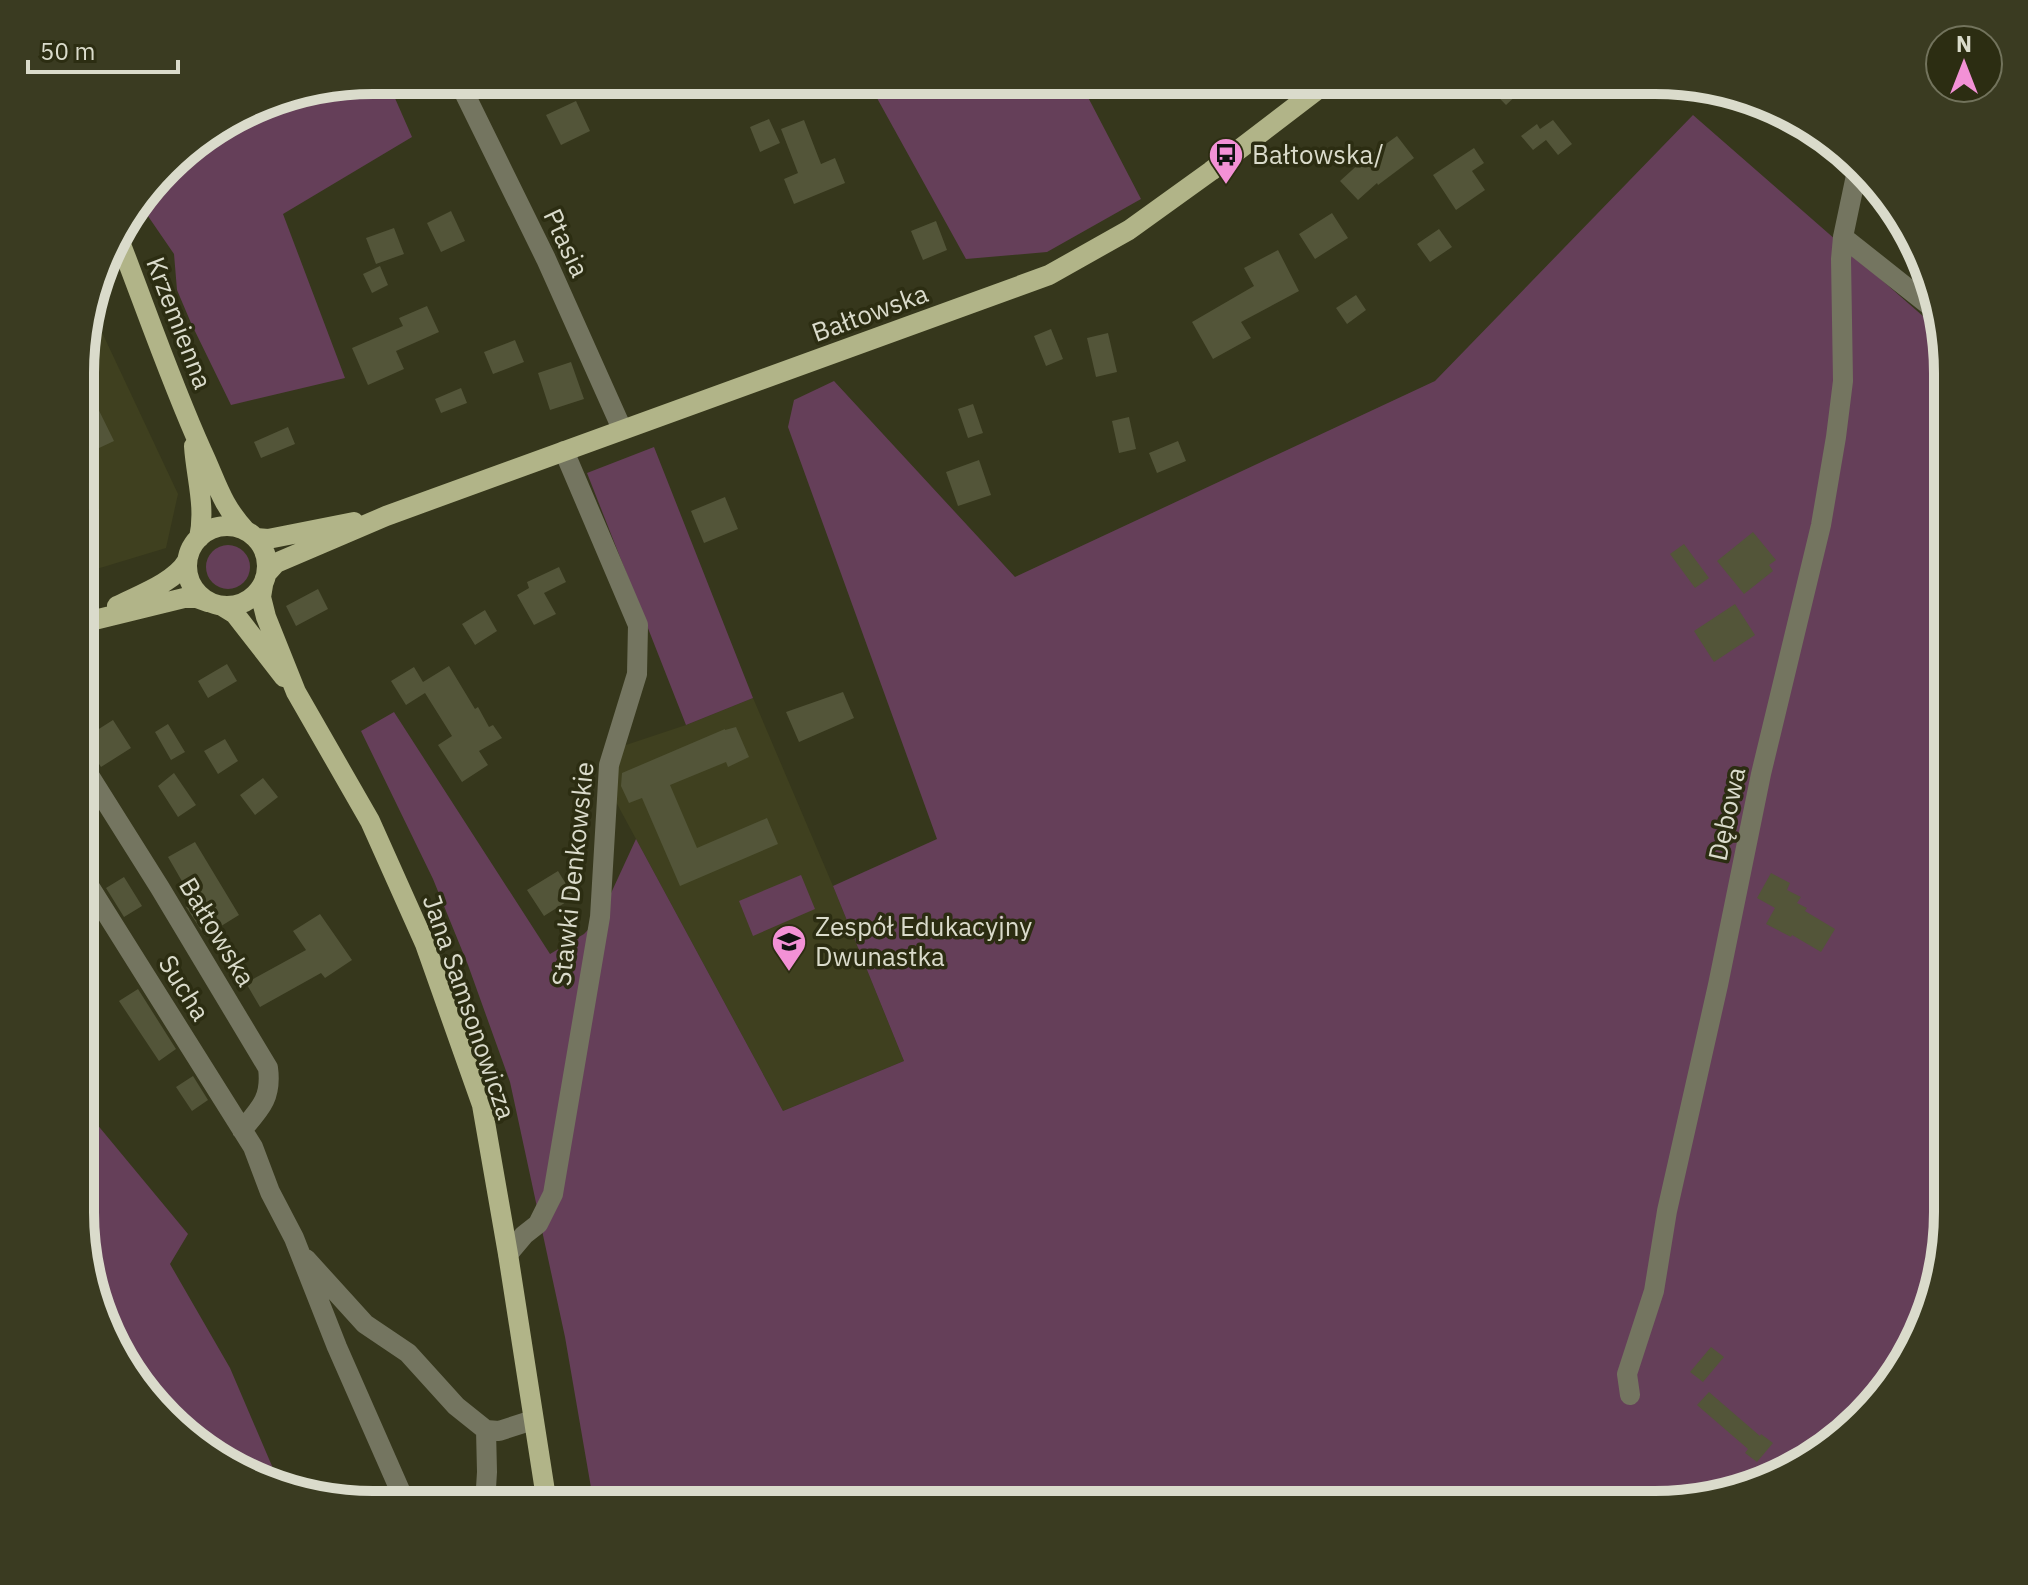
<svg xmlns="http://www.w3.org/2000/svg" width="2028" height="1585" font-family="'IBM Plex Sans',sans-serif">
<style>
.built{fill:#3f401f}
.green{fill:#653f59}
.building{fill:#535539}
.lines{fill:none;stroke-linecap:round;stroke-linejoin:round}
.minor{stroke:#747560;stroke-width:20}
.major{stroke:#b1b488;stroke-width:20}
.labels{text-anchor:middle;stroke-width:7;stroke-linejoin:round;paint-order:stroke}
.poi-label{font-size:26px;fill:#dadbcb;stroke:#2c2d12;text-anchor:start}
.street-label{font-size:26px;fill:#dadbcb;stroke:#2c2d12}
.rim{fill:none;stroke:#dadbcb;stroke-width:10}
</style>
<rect width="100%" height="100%" fill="#36371c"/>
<path class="built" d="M91 309 178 494 166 548 90 571 82 556 83 335Z
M753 698 833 886 904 1061 783 1111 616 802 617 776 623 746 686 725Z"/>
<path class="green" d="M373 80H387L412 137 283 214 345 378 231 405 191 323 177 290 174 254 139 203 180 153 279 96Z
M867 80H1079L1141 199 1047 252 966 259Z
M1693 115 1940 331 1948 373 1947 1231 1925 1324 1875 1405 1767 1482 1655 1505H594L565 1337 510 1082 468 965 433 879 361 731 394 712 550 954 584 934 600 917 636 839 783 1111 904 1061 833 886 937 839 788 427 794 400 834 381 1015 577 1435 381Z
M654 447 753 698 686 725 587 473Z
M206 567a22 22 0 1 1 44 0a22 22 0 1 1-44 0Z
M801 875 815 909 753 936 739 901Z
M81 1105 188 1234 170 1264 230 1368 281 1487 261 1482 180 1432 110 1342 81 1231Z"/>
<path class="building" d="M1483 81H1532L1506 105Z
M576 101 590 131 561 145 546 115Z
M769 119 780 143 760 152 750 127Z
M804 120 821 164 835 158 845 183 794 204 784 179 798 173 781 129Z
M1553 120 1572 144 1558 155 1546 140 1533 150 1521 136 1537 124 1540 129Z
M1397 136 1414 158 1378 185 1377 183 1358 200 1340 181 1362 161Z
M1474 148 1484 163 1472 171 1485 190 1456 210 1433 175Z
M451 211 465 241 441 252 427 223Z
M1332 213 1348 238 1315 259 1299 234Z
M936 221 947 250 923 260 911 231Z
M394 228 404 254 376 264 366 238Z
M1439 229 1452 247 1430 262 1417 244Z
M1278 250 1299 291 1241 322 1251 338 1213 359 1192 322 1254 286 1244 268Z
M380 266 388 285 372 293 363 274Z
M1356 295 1366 310 1347 324 1336 308Z
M427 306 439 332 396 351 404 369 368 385 352 348 403 326 399 318Z
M1051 329 1063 359 1046 366 1034 336Z
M1108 333 1117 372 1096 377 1087 338Z
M515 340 524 362 493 374 484 352Z
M571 362 584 399 550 410 538 373Z
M82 376 114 441 82 456Z
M461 388 467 403 441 413 435 399Z
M973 404 983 433 968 438 958 409Z
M1129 417 1136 449 1119 453 1112 421Z
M288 427 295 444 261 458 254 442Z
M1178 441 1186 461 1157 473 1149 453Z
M979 460 991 495 958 506 946 472Z
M725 497 738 529 704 543 691 511Z
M1753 532 1776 560 1769 565 1773 571 1744 594 1717 561Z
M1684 544 1709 578 1695 588 1670 554Z
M559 567 566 582 544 593 556 614 534 625 517 595 529 588 527 582Z
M318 589 328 609 296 626 286 606Z
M1735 604 1755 635 1714 662 1694 631Z
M485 610 497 631 475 645 462 624Z
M227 664 237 681 208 698 198 681Z
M449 666 475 709 478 707 489 727 493 725 502 738 479 751 488 765 462 782 438 745 452 736 425 693 406 705 391 681 414 667 423 682Z
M843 692 854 718 799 742 786 712Z
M113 720 131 748 101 767 83 739Z
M168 724 185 752 171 760 155 732Z
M736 727 749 757 728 767 726 762 670 785 697 848 767 818 778 844 680 886 642 798 629 803 621 786 622 773 725 729V730Z
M225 739 238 761 218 774 204 751Z
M174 773 196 805 178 817 158 786Z
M263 778 278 797 255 815 240 795Z
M195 842 239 915 205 936 186 907 194 902 168 857Z
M558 871 574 897 544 916 527 890Z
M1771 873 1790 883 1787 890 1801 897 1797 903 1807 908 1805 911 1835 929 1821 952 1792 935 1791 937 1766 924 1775 908 1757 898Z
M124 877 142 906 124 917 106 888Z
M320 914 352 960 325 978 321 973 260 1007 246 983 306 950 293 931Z
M138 989 176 1049 159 1061 119 1001Z
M193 1076 208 1100 192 1111 176 1087Z
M1711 1347 1724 1357 1703 1382 1690 1372Z
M1709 1392 1760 1436 1761 1434 1773 1443 1757 1462 1745 1453 1748 1449 1697 1405Z"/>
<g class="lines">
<path class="minor" d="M458 80 546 259 622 429
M1843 237 1935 310
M82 764 160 888 268 1068C272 1098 260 1109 242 1130
M81 873 253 1147 270 1192 294 1238 337 1347 406 1504
M508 1254 524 1235 538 1224 553 1194 600 917 609 765 637 674 638 625 564 451
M306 1259 365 1324 408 1353 456 1406 486 1430
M1630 1395 1627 1374 1654 1291 1667 1211 1718 985 1761 774 1821 525 1836 437 1843 381 1841 259 1843 237 1858 166
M485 1504 487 1472 486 1430 499 1431 533 1420"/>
<path class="major" d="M117 234C145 306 170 380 202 451 217 483 221 504 246 531
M194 446C196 477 206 507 199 538
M187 566a40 40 0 1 1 80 0a40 40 0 1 1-80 0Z
M256 538 268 539 354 522
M267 573 276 563 386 516 1049 275 1129 230 1211 171 1330 80
M263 585 261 597 266 617 296 692 370 821 425 944 482 1105 508 1254 547 1504
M117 606C139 595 175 582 187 561
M222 606 235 614 284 677
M82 623 184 598H197L208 602"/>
</g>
<defs>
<symbol id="bus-pin" viewBox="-11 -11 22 30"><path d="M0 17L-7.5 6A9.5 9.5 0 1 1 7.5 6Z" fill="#f391d6" stroke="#2c2d12"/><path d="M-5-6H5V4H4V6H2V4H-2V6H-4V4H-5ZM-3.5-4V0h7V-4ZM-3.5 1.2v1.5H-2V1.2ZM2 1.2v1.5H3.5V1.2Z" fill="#111"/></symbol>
<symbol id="school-pin" viewBox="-11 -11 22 30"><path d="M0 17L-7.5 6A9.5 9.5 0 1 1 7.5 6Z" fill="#f391d6" stroke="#2c2d12"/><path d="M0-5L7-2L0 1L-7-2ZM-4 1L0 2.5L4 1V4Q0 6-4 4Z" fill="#111"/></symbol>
</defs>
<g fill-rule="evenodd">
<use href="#bus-pin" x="1206" y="135" width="40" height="54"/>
<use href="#school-pin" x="769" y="922" width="40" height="54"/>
</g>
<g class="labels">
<g class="poi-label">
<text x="1252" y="164">Bałtowska/</text>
<text x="815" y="936">Zespół Edukacyjny<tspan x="815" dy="30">Dwunastka</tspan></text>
</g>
<g class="street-label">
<text transform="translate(566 243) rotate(65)" y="9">Ptasia</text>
<text transform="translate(870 313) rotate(-20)" y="9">Bałtowska</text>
<text transform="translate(179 323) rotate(69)" y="9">Krzemienna</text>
<text transform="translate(1727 814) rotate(-78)" y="9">Dębowa</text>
<text transform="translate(573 874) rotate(-84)" y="9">Stawki Denkowskie</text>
<text transform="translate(217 932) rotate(59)" y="9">Bałtowska</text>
<text transform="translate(184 988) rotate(58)" y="9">Sucha</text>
<text transform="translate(469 1007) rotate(71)" y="9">Jana Samsonowicza</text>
</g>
</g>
<path d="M0 0H2028V1585H0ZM373 94H1655A279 279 0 0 1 1934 373V1212A279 279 0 0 1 1655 1491H373A279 279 0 0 1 94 1212V373A279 279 0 0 1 373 94Z" fill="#3a3b21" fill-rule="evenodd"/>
<path class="rim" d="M373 94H1655A279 279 0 0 1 1934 373V1212A279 279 0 0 1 1655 1491H373A279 279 0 0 1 94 1212V373A279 279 0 0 1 373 94Z"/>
<g transform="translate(1964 64)"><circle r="38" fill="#2c2d12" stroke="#72735c" stroke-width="2"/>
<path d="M0-6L14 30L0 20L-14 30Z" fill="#f391d6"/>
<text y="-12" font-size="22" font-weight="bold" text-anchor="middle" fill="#dadbcb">N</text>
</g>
<path d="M28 60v12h150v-12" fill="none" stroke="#dadbcb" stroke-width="4"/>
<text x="40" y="60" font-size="24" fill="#dadbcb" stroke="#2c2d12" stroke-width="6" paint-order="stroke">50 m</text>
</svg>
